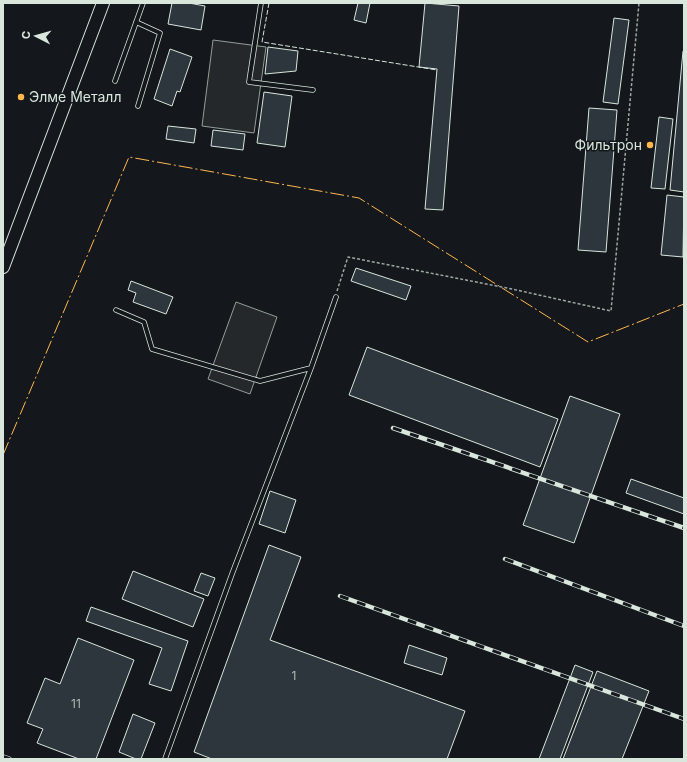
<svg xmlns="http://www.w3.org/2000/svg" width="687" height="762" font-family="Inter,sans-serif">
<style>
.parking{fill:#24282b;stroke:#939e99}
.building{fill:#2c363c;stroke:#d8e6dc}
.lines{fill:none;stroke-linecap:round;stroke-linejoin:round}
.lane-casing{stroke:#d8e6dc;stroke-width:5.5}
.secondary-casing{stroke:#d8e6dc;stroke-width:14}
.path{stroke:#9da8a2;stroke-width:1.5;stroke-dasharray:3 2;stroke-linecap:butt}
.lane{stroke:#14181c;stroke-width:4}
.secondary{stroke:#14181c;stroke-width:12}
.rail-casing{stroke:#d8e6dc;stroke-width:4.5}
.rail{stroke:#14181c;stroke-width:3;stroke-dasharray:9;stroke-linecap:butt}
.fence{stroke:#d8e6dc;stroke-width:1;stroke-dasharray:5 2;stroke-linecap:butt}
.power{stroke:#ffb74d;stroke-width:1;stroke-dasharray:14 3 2 3;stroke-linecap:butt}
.poi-dot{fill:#ffb74d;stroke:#14181c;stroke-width:1.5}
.labels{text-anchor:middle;stroke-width:3;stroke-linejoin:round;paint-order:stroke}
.number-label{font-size:12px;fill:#adbab4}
.poi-label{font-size:14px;fill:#d8e6dc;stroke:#14181c;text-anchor:start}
</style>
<rect width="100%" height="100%" fill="#14181c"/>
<path class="parking" d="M213 40 266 47 254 133 202 126Z
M236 302 277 317 250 394 208 379Z"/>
<path class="building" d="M172 3H189L205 6 201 30 168 24Z
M358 3H370L366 23 354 20Z
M425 3 459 6 443 210 425 209 437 69 419 67Z
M614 18 629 20 618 104 603 102Z
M268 47 298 51 296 71 265 74Z
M170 49 192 57 180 92 177 91 172 106 154 99Z
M683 51H684V192L670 190Z
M264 92 292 96 285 147 257 143Z
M589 108 617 110 606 252 578 250Z
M659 117 673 119 665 189 651 188Z
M168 126 196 129 194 143 166 139Z
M213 130 245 134 243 150 211 146Z
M667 195 684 197 683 257 661 255Z
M356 268 411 286 406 300 351 281Z
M131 281 173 297 166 314 133 302 136 293 128 290Z
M367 347 558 419 540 467 349 395Z
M570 396 620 414 574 543 523 525Z
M631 479 684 498V514L626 493Z
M270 491 296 500 285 533 259 524Z
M269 545 301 557 270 640 465 711 447 759H212L194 752Z
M133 571 204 599 193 627 122 599Z
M201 573 215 578 208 596 194 591Z
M91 607 188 641 171 691 149 684 162 648 86 621Z
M78 638 134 660 96 759H79L37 743 43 729 27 723 45 678 60 684Z
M409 645 447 658 442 675 404 663Z
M575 665 593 672 560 759H539Z
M597 671 649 691 622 759H563Z
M133 714 155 723 141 759H136L119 752Z"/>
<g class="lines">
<defs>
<path id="lane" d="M261 3 249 82 313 90
M136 22 160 33 138 106
M115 81 143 3
M116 310 144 322 152 349 260 381 311 368
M3 757 9 759
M165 759 232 574 311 368 336 297"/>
<path id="secondary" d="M3 267 103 3"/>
</defs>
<use href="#lane" class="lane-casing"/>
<use href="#secondary" class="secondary-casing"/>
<path class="path" d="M337 291 348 257 512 289 611 311 639 3"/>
<use href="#lane" class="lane"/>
<use href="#secondary" class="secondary"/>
<defs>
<path id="rail" d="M393 428 684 528
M505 559 684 626
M340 596 684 719"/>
</defs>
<use href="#rail" class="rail-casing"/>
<use href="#rail" class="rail"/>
<path class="fence" d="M269 3 262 42 437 70"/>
<path class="power" d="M3 455 129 157 359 198 588 342 684 304"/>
</g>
<g class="poi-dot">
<circle cx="21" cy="97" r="4"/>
<circle cx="650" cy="145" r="4"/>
</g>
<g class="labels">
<g class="number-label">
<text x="294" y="680">1</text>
<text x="76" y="708">11</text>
</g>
<g class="poi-label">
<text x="29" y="102">Элме Металл</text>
<text x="642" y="150" text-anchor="end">Фильтрон</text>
</g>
</g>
<rect width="687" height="762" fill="none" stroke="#d8e6dc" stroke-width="8"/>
<g transform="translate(36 36) rotate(276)" stroke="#14181c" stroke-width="3" paint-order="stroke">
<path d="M0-3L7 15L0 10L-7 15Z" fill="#d8e6dc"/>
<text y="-6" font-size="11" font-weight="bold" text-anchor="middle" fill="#d8e6dc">С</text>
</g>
</svg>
